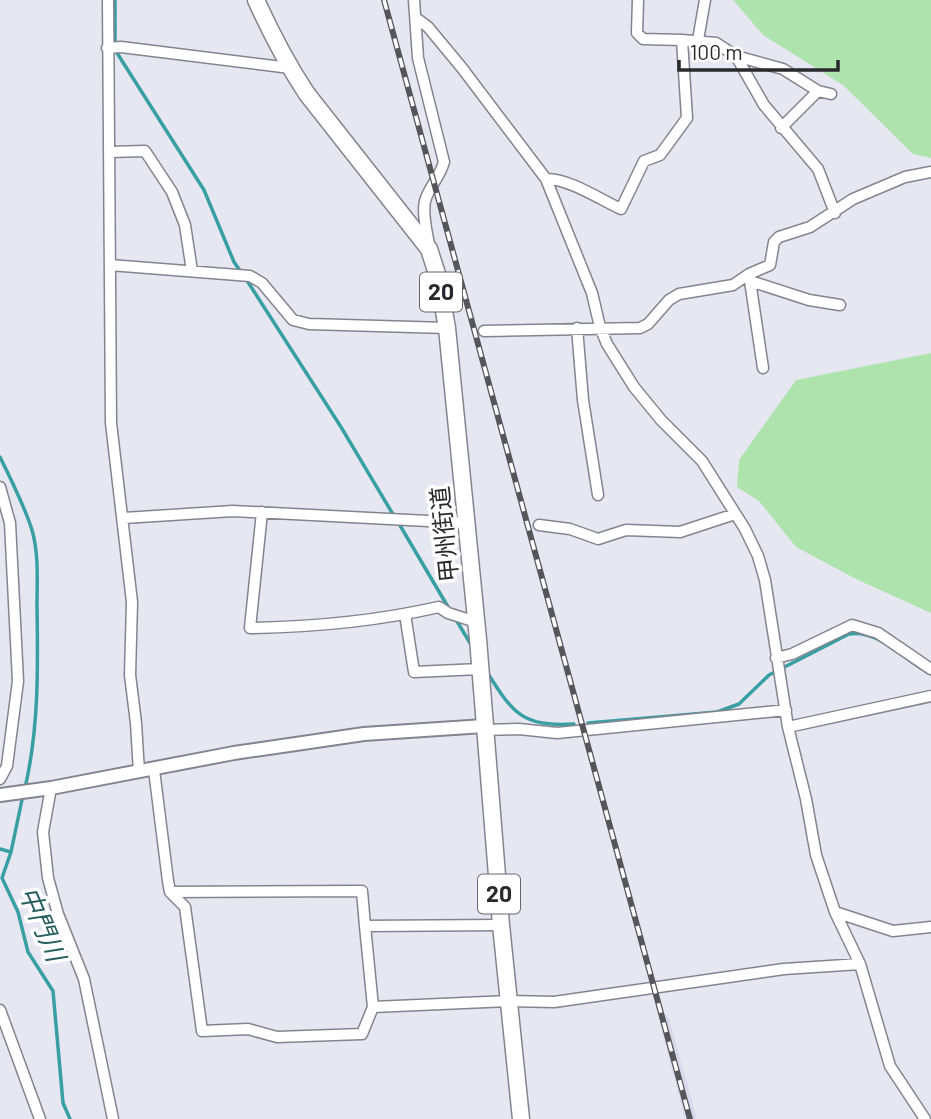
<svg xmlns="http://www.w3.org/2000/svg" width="931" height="1119" font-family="Barlow,'Noto Sans JP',sans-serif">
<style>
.built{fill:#d9d9eb}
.green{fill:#aee3ae}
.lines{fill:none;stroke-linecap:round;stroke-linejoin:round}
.stream{stroke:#389fa2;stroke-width:3.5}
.minor-casing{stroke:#84848e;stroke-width:13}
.tertiary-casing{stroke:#84848e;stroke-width:16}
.trunk-casing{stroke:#84848e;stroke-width:19}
.minor{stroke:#fff;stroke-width:10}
.tertiary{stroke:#fff;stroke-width:12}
.trunk{stroke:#fff;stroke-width:16}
.rail-casing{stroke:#55555b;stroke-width:6}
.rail{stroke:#fff;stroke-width:3.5;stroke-dasharray:10;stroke-linecap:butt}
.labels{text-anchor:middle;stroke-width:7;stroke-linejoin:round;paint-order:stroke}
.shield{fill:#fff;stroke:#69696c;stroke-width:2}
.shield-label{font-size:23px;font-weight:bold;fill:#29292d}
.street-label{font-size:24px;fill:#29292d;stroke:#fff}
.water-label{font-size:26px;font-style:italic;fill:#265e5f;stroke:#fff}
</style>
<rect width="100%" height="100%" fill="#e7e7f2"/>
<path class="built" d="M668 1015 697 1119H685L658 1017Z"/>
<path class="green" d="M733 0H931V158L913 154 843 85 763 35Z
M931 353V613L858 580 796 547 759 501 737 487 739 460 796 380Z"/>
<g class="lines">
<path class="stream" d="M115 0V42L117 53 204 190 234 262 241 272
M246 279 341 427 394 516
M0 457C12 481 24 505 32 530 39 554 37 582 37 605 38 666 39 728 25 788
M398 522 451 612
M455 618 473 648
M487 672C513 714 523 727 574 724
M588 723 717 712 739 704 769 675 849 634C880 629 904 661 931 674
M23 795 11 852 2 878 18 912 28 952 53 991 63 1103 70 1119
M0 849 11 852"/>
<defs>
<path id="minor" d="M108 0 111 423 132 602 130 675 136 723 139 772
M414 0 418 58 444 162C440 176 431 185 426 198 421 210 427 232 429 245
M638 0 637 33 643 39 682 40
M416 18 428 27 462 68 546 179 592 293 600 327 607 344 634 387 661 420 702 461 745 529 758 556 765 580 788 727 806 799 816 855 835 912 860 964 890 1066 925 1119
M698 40 705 0
M107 48 121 47 290 68
M736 56 783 69 818 91 831 94
M781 128 818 91
M109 152 145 151 172 192 185 225 192 271
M546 179C568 178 601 200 621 209L644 161 660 155 687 118 682 40 716 43 736 56 764 105 818 169 835 213
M110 265 250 276 262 283 293 320 309 324 447 328
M749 274 763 368
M750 281 809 300 840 305
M577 328 583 400 598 495
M484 331 640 328 648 324 669 300 679 294 733 285 749 274 770 265 774 242 779 237 810 227 853 199 905 177 931 172
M0 487 10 523 18 681 7 766 0 779
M262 512 250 628C314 627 377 621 439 607L448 613 476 622
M124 518 233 511 467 523
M539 525 570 529 598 539 626 530 680 532 735 514
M405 614 414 672 480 669
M776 658 792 654 852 625 878 633 931 669
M788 727 931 696
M484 730 519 729 557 733 786 710
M154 770 168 881 170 892 185 907 202 1031 248 1029 277 1037 362 1034 373 1007 365 926
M51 788 43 832 48 878 58 914 84 979 113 1119
M170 892 362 891 365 926 501 925
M835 912 893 931 931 927
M373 1007 509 1001 554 1002 784 969 860 964
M0 1010 40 1119"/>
<path id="tertiary" d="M0 795 51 788 234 753 364 734 484 726"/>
<path id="trunk" d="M256 0C271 33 287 64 307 94L429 249 438 277 447 328 478 639 501 925 521 1119"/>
</defs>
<use href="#minor" class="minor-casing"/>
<use href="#tertiary" class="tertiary-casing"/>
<use href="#trunk" class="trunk-casing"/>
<use href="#minor" class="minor"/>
<use href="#tertiary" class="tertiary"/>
<use href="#trunk" class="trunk"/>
<defs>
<path id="rail" d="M384 0 690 1119"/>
</defs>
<use href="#rail" class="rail-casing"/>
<use href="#rail" class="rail"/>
</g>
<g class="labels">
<g class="shield">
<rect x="420" y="272.5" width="42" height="39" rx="5"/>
<rect x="478" y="874.5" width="42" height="39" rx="5"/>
</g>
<g class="shield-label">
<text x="441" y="300">20</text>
<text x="499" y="902">20</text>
</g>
<g class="street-label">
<text transform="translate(445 534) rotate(-96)" y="8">甲州街道</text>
</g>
<g class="water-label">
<text transform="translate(42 924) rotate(67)" y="9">中門川</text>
</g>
</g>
<path d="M679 60v10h159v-10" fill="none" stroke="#29292d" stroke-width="3.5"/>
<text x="690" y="60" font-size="21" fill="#29292d" stroke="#ffffff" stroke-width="5" paint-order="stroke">100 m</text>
</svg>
